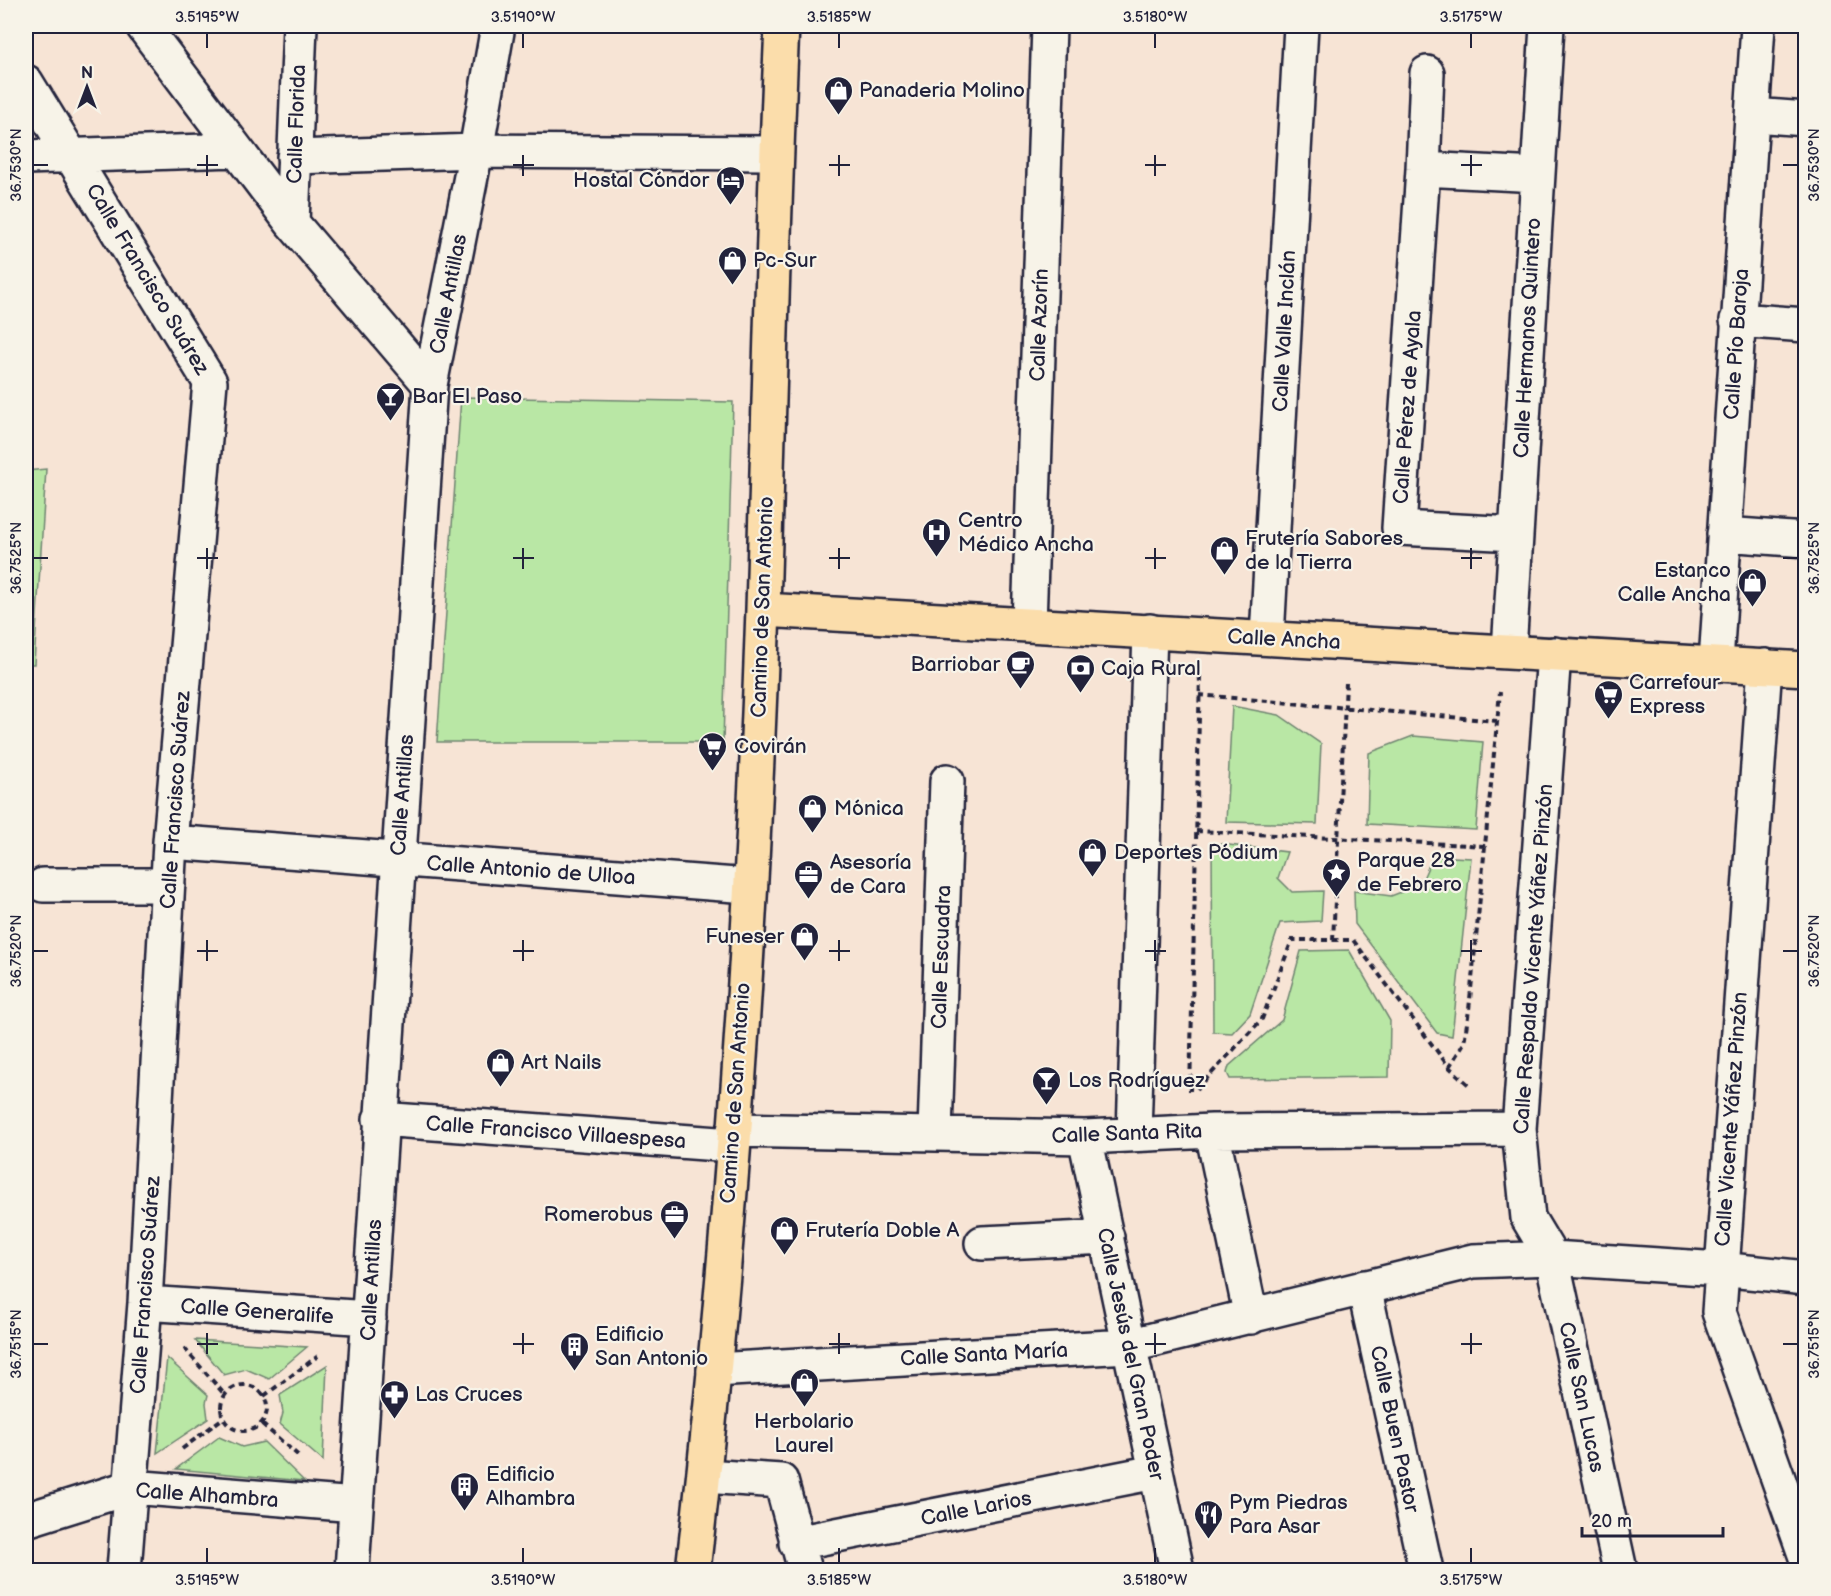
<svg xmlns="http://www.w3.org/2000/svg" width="1831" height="1596" font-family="'Balsamiq Sans',sans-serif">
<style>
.green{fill:#b9e7a5;stroke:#6e8470;stroke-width:1.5}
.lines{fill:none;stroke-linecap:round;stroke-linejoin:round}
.minor-casing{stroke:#22223b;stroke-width:38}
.major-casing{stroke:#22223b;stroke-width:38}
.path{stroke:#22223b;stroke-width:4;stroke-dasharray:6 4.5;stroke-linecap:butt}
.minor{stroke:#f7f3e8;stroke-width:33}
.major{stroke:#fbddab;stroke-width:33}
.ticks{fill:none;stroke:#22223b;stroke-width:2}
.labels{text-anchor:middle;stroke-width:4.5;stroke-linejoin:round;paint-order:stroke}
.poi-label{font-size:21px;fill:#22223b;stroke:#f7f3e8;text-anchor:start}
.street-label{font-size:21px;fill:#22223b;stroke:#f7f3e8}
.neatline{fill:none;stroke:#22223b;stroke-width:2}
.ticks-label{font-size:15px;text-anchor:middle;fill:#22223b}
</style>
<rect width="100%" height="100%" fill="#f7e4d5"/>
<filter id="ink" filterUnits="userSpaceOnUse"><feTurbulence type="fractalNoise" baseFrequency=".0167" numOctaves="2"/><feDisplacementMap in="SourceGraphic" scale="12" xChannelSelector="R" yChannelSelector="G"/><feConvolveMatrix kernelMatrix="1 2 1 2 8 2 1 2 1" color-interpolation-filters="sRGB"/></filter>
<g filter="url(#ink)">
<path class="green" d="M461 397 733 402 723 742H437Z
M46 469 34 664H26V471Z
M1232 706 1279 715 1321 744 1317 824 1226 822Z
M1413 736 1483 742 1476 830 1367 824 1369 753Z
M1212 843 1287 852 1278 878 1292 892 1323 891 1321 921 1280 923 1250 1014 1232 1033 1213 1032Z
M1433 856 1471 858 1452 1036 1437 1033 1355 924 1354 891 1391 896 1420 885Z
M1349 950 1390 1021 1389 1077 1230 1079 1227 1073 1229 1066 1282 1020 1301 951Z
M195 1340 307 1347 269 1379 246 1369 224 1375Z
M167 1358 208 1395 206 1403 208 1419 157 1453Z
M327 1365 323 1461 280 1424 283 1413 280 1395Z
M219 1437 242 1447 264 1442 304 1481 176 1469Z"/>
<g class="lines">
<defs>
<path id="minor" d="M143 26 292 223 430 385
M1427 73 1423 169 1399 528 1516 534
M26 82 210 382 170 842 145 1303 124 1570
M1753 115 1806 119
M26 157 236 150
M294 157 476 151 776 153
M1423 169 1537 175
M292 223 300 26
M1737 320 1806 325
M1724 534 1806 540
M1029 624 1049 26
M1267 637 1301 26
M1509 651 1547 26
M1554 654 1519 1129 1528 1218 1552 1258 1620 1570
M1716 662 1758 26
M1765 666 1719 1312 1806 1557
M170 842 749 886
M43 885H168
M380 1119 732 1145
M734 1130 1085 1137 1212 1131 1519 1129
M1212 1131 1251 1317
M935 1132 947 781
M1134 1133 1150 631
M1085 1137 1177 1570
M982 1243 1107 1237
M1364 1287 1426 1570
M145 1303 369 1318
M714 1370 1128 1346 1473 1261 1552 1258 1720 1269 1806 1278
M704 1476 781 1481 805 1570
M26 1520 131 1487 356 1505
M796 1543 1155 1472
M352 1570 430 385 476 151 498 26"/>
<path id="major" d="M763 610 1806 669
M693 1570C730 1252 752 930 763 609 769 414 773 220 782 26"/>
</defs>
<use href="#minor" class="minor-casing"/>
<use href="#major" class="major-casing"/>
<path class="path" d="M1199 695 1497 721
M1196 831 1486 846
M1333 940 1346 683
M1449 1067 1464 1043 1469 1010 1500 692
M1197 1089 1262 1019 1292 940H1353L1449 1067 1471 1087
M1190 1091 1200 675
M184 1348 225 1395
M221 1408a23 23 0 1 1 46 0a23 23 0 1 1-46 0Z
M264 1396 318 1356
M262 1424 301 1458
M182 1449 223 1418"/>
<use href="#minor" class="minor"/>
<use href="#major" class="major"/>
</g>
</g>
<path class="ticks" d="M207 33V48M523 33V48M839 33V48M1155 33V48M1471 33V48M207 155V176M523 155V176M839 155V176M1155 155V176M1471 155V176M33 165H48M197 165H218M513 165H534M829 165H850M1145 165H1166M1461 165H1482M1783 165H1798M207 548V569M523 548V569M839 548V569M1155 548V569M1471 548V569M33 558H48M197 558H218M513 558H534M829 558H850M1145 558H1166M1461 558H1482M1783 558H1798M207 940V961M523 940V961M839 940V961M1155 940V961M1471 940V961M33 951H48M197 951H218M513 951H534M829 951H850M1145 951H1166M1461 951H1482M1783 951H1798M207 1333V1354M523 1333V1354M839 1333V1354M1155 1333V1354M1471 1333V1354M33 1344H48M197 1344H218M513 1344H534M829 1344H850M1145 1344H1166M1461 1344H1482M1783 1344H1798M207 1548V1563M523 1548V1563M839 1548V1563M1155 1548V1563M1471 1548V1563"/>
<defs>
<symbol id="shop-pin" viewBox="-11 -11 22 30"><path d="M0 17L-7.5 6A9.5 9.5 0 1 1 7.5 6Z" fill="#22223b" stroke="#f7f3e8"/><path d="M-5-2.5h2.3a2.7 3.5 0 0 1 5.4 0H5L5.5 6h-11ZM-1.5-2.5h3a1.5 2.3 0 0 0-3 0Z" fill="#fff"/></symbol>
<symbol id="hotel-pin" viewBox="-11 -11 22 30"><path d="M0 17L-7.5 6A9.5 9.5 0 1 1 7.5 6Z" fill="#22223b" stroke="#f7f3e8"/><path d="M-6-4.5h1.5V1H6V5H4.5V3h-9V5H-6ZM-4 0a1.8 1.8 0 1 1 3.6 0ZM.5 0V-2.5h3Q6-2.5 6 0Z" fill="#fff"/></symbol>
<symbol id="bar-pin" viewBox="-11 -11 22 30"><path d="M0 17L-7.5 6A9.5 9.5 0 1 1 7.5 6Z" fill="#22223b" stroke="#f7f3e8"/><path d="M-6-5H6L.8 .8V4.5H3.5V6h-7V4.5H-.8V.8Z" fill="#fff"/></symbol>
<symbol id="hospital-pin" viewBox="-11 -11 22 30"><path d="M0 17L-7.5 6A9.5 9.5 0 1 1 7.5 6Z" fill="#22223b" stroke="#f7f3e8"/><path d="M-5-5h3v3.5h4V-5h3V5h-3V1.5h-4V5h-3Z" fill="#fff"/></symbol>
<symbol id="cafe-pin" viewBox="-11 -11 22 30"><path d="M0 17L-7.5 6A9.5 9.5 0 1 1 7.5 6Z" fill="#22223b" stroke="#f7f3e8"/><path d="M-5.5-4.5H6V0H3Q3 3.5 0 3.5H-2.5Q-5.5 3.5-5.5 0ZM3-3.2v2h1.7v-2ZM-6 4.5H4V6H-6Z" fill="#fff"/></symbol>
<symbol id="bank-pin" viewBox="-11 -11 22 30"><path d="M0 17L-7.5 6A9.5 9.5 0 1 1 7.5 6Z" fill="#22223b" stroke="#f7f3e8"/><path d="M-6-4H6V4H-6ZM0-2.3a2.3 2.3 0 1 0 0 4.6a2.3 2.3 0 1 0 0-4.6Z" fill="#fff"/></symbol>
<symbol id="supermarket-pin" viewBox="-11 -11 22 30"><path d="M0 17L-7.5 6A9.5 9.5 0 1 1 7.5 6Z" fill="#22223b" stroke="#f7f3e8"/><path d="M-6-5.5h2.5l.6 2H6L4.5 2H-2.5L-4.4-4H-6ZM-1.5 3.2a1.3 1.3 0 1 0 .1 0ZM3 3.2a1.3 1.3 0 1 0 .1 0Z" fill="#fff"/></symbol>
<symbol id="sight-pin" viewBox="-11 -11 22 30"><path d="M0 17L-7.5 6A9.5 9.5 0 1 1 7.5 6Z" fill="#22223b" stroke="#f7f3e8"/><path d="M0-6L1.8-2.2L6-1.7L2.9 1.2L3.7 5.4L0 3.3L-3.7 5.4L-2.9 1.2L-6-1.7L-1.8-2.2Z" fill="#fff"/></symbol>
<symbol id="office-pin" viewBox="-11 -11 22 30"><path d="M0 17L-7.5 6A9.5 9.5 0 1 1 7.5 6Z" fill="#22223b" stroke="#f7f3e8"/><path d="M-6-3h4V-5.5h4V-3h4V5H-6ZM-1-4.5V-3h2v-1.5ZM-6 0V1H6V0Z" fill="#fff"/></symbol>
<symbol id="building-pin" viewBox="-11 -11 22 30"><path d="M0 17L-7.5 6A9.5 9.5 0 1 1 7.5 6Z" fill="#22223b" stroke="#f7f3e8"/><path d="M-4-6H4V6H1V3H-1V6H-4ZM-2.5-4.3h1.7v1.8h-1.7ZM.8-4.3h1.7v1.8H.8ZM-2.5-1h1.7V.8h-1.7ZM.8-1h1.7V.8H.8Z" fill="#fff"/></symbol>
<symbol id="pharmacy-pin" viewBox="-11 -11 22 30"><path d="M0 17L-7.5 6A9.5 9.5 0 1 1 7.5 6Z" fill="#22223b" stroke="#f7f3e8"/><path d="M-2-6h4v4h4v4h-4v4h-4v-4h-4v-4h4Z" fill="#fff"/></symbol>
<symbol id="restaurant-pin" viewBox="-11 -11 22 30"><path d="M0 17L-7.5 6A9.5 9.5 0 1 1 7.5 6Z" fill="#22223b" stroke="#f7f3e8"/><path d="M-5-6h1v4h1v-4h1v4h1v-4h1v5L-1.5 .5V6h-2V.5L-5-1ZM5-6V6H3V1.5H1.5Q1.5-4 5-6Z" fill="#fff"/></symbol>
</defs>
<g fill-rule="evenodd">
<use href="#shop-pin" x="822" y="74" width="33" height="45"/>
<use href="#hotel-pin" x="714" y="164" width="33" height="45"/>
<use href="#shop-pin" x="716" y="244" width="33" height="45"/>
<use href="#bar-pin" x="374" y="380" width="33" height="45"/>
<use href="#hospital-pin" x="920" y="516" width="33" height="45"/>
<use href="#shop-pin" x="1208" y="534" width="33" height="45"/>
<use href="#shop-pin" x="1736" y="566" width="33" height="45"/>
<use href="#cafe-pin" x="1004" y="648" width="33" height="45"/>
<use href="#bank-pin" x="1064" y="652" width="33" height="45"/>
<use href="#supermarket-pin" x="1592" y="678" width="33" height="45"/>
<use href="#supermarket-pin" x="696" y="730" width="33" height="45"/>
<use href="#shop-pin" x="796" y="792" width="33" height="45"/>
<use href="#shop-pin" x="1076" y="836" width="33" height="45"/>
<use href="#sight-pin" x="1320" y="856" width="33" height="45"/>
<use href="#office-pin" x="792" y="858" width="33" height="45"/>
<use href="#shop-pin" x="788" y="920" width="33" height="45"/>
<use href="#shop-pin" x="484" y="1046" width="33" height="45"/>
<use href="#bar-pin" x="1030" y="1064" width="33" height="45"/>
<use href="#office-pin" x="658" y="1198" width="33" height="45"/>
<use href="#shop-pin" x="768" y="1214" width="33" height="45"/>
<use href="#building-pin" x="558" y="1330" width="33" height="45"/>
<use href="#shop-pin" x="788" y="1366" width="33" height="45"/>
<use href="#pharmacy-pin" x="378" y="1378" width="33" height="45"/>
<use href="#building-pin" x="448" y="1470" width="33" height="45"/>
<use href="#restaurant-pin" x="1192" y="1498" width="33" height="45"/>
</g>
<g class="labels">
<g class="poi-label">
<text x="859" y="97">Panaderia Molino</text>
<text x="709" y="187" text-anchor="end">Hostal Cóndor</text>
<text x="753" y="267">Pc-Sur</text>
<text x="412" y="403">Bar El Paso</text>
<text x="958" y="527">Centro<tspan x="958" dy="24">Médico Ancha</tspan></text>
<text x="1245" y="545">Frutería Sabores<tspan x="1245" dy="24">de la Tierra</tspan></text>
<text x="1731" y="577" text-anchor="end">Estanco<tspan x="1731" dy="24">Calle Ancha</tspan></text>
<text x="1000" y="671" text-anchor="end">Barriobar</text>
<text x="1101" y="675">Caja Rural</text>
<text x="1629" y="689">Carrefour<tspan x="1629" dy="24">Express</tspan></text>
<text x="734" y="753">Covirán</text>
<text x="834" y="815">Mónica</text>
<text x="1114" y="859">Deportes Pódium</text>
<text x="1357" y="867">Parque 28<tspan x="1357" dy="24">de Febrero</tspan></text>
<text x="830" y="869">Asesoría<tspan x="830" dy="24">de Cara</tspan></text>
<text x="784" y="943" text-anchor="end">Funeser</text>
<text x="521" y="1069">Art Nails</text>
<text x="1068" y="1087">Los Rodríguez</text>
<text x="653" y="1221" text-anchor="end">Romerobus</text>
<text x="805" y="1237">Frutería Doble A</text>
<text x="595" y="1341">Edificio<tspan x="595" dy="24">San Antonio</tspan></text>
<text x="415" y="1401">Las Cruces</text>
<text x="804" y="1428" text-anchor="middle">Herbolario<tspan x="804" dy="24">Laurel</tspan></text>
<text x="486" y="1481">Edificio<tspan x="486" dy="24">Alhambra</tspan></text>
<text x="1229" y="1509">Pym Piedras<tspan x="1229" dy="24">Para Asar</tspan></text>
</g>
<g class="street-label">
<text transform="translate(296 124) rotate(-88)" y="7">Calle Florida</text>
<text transform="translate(148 279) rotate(59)" y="7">Calle Francisco Suárez</text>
<text transform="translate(448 294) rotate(-79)" y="7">Calle Antillas</text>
<text transform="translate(1039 325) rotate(-88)" y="7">Calle Azorín</text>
<text transform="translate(1284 331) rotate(-87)" y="7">Calle Valle Inclán</text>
<text transform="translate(1527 338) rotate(-87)" y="7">Calle Hermanos Quintero</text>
<text transform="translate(1736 344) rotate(-86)" y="7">Calle Pío Baroja</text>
<text transform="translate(1407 407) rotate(-86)" y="7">Calle Pérez de Ayala</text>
<text transform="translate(762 607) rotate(-88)" y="7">Camino de San Antonio</text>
<text transform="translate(1284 639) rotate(3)" y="7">Calle Ancha</text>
<text transform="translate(402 795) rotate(-86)" y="7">Calle Antillas</text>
<text transform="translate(175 800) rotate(-86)" y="7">Calle Francisco Suárez</text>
<text transform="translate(531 870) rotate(4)" y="7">Calle Antonio de Ulloa</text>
<text transform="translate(941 957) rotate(-88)" y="7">Calle Escuadra</text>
<text transform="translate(1533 959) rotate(-86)" y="7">Calle Respaldo Vicente Yáñez Pinzón</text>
<text transform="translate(735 1093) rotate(-86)" y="7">Camino de San Antonio</text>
<text transform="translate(1731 1119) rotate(-86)" y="7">Calle Vicente Yáñez Pinzón</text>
<text transform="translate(556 1132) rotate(4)" y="7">Calle Francisco Villaespesa</text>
<text transform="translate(1127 1133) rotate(-2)" y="7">Calle Santa Rita</text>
<text transform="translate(371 1280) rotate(-87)" y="7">Calle Antillas</text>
<text transform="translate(145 1285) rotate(-86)" y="7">Calle Francisco Suárez</text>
<text transform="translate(257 1311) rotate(4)" y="7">Calle Generalife</text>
<text transform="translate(984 1354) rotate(-3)" y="7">Calle Santa María</text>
<text transform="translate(1131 1354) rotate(78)" y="7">Calle Jesús del Gran Poder</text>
<text transform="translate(1582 1397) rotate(78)" y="7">Calle San Lucas</text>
<text transform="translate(1395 1429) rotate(78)" y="7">Calle Buen Pastor</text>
<text transform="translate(207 1495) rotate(4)" y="7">Calle Alhambra</text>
<text transform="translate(976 1508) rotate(-11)" y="7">Calle Larios</text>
</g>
</g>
<rect width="1831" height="1596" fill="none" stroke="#f7f3e8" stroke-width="66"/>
<g transform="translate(87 87)" stroke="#f7f3e8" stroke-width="4.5" paint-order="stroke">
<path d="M0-4.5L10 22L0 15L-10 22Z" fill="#22223b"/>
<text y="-9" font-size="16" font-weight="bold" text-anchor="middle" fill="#22223b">N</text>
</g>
<path d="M1582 1527v9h141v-9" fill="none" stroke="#22223b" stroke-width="3"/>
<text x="1591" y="1527" font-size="18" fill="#22223b" stroke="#f7f3e8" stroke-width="4.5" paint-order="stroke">20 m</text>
<rect x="33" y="33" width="1765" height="1530" class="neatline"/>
<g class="ticks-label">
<text x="207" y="22">3.5195°W</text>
<text x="523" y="22">3.5190°W</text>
<text x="839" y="22">3.5185°W</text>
<text x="1155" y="22">3.5180°W</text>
<text x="1471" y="22">3.5175°W</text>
<text transform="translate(16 165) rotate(-90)" y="5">36.7530°N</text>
<text transform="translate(1814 165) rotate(-90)" y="5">36.7530°N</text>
<text transform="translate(16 558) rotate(-90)" y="5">36.7525°N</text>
<text transform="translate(1814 558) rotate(-90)" y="5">36.7525°N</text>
<text transform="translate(16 951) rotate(-90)" y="5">36.7520°N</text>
<text transform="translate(1814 951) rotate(-90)" y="5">36.7520°N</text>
<text transform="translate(16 1344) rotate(-90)" y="5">36.7515°N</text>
<text transform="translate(1814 1344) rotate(-90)" y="5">36.7515°N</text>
<text x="207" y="1585">3.5195°W</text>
<text x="523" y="1585">3.5190°W</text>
<text x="839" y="1585">3.5185°W</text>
<text x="1155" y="1585">3.5180°W</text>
<text x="1471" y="1585">3.5175°W</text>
</g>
</svg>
